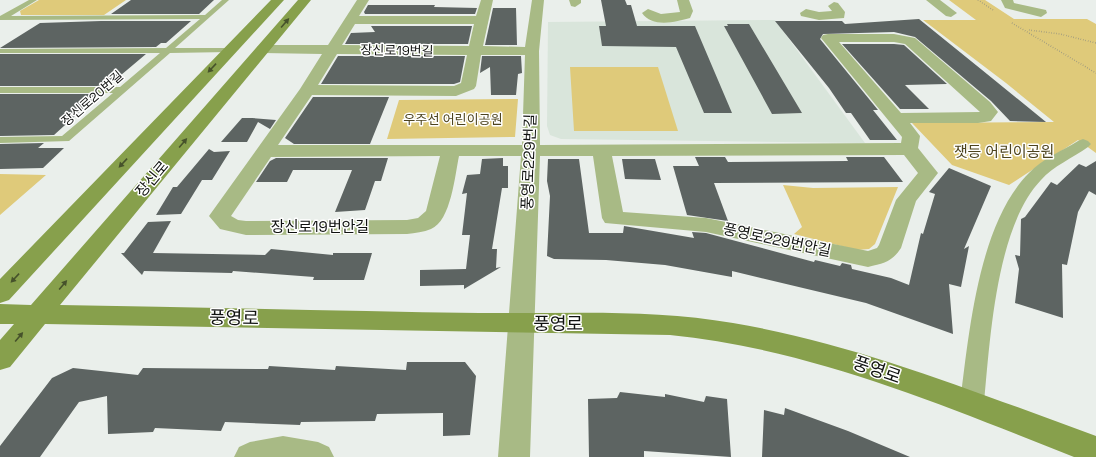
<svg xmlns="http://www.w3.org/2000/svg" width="1096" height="457" font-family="'Space Grotesk','Noto Sans KR',sans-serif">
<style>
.built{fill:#d9e5db}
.green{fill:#dfca7a}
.building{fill:#5d6462}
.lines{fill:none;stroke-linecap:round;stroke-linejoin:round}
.path{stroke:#808481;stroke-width:1.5;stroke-dasharray:0.5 2;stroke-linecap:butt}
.service{fill:#a8ba85;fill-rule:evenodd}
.pedestrian{fill:#a8ba85;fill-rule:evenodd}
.minor{fill:#a8ba85;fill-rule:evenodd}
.secondary{fill:#87a04c;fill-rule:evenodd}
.oneway{fill:#46522b}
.labels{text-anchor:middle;stroke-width:3;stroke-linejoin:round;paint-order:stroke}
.far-street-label{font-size:13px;fill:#101210;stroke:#fff}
.far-park-label{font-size:13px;fill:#4d441f;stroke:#fff}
.park-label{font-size:15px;fill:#4d441f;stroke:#fff}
.street-label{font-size:15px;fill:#101210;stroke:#fff}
.near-street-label{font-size:18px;fill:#101210;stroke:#fff}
</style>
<rect width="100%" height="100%" fill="#eaefeb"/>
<path class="built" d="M775 20 865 143 561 139 550 135 547 126 548 22Z"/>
<path class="green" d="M39 0H126L104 15H21L20 11Z
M949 0H985L1014 19H1087L1096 24V153L1078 140 1009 185 952 165 912 123 1054 122 1006 83 923 20H976Z
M570 67H658L678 131H574Z
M518 99 515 137 387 139 399 100Z
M0 174 46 175 0 215Z
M783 185 813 188 898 187 875 244 869 249 857 250 794 234 802 227Z"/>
<path class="building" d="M131 0H214L199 14H111Z
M601 0H625L627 5H631L637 26H695L732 113H704L676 47 602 46 599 26H606Z
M368 5H435L434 7 477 8 475 14H365L364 12Z
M493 8H516L517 45H485Z
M919 19 987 74 1046 122 1010 121 991 101 915 37 894 32 823 34 820 39 878 110H873L897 140H870L851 113H846L829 88 775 21H842L845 24Z
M101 21H191L166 43H161L156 47 0 48 40 23Z
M727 24H749L802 113 772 114 724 26H728Z
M371 26H472L468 44H345L351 33 375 32Z
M842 44H894L904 45 947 84 905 85 929 109H900Z
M0 54H146L108 86H0Z
M338 56H465L460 82 454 84H321Z
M482 56H521L522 73 518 74 516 95H491L490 67 480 73Z
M0 94H96L92 98H95L54 135 0 136Z
M313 97H389L370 144H294L285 138Z
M242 118H252L276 120 270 129 258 122 247 142H221Z
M44 143 38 148H64L43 168 0 169V144Z
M209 149 214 152 230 151 212 180H202L181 214 156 215 173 187H177Z
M695 157H725L728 162 848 161 846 157H884L903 182 714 183 728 221 687 215 673 166H699Z
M276 158H388L381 181H375L365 210 335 212 352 170H293L287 182H256L270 161Z
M503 158V166H508V188H502L492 249H497L496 268 501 267 464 289V285L420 286V270L466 269 470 235H462L467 193 462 194 467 175 480 174 482 159Z
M548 159H579L589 233H623L624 226 694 238 692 232 706 233 814 262 815 260 840 266 842 263 851 265 852 269 891 278 909 285 921 233 923 234 935 194 929 192 949 168 991 186 964 249 969 246 961 287 949 284 953 334 866 303 732 271V277L665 265 606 260 554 259 547 256 550 196 547 181Z
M622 159H655L661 180 625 179Z
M1096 161V195L1089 191 1078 212 1067 265 1062 264 1063 318 1015 303 1019 269 1015 255 1020 256 1021 219 1025 217 1051 182 1057 185 1079 164 1086 167Z
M171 221 153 253 265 255 271 249 333 255V253H372L364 280H313L314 277 233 271 232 273 144 271 142 275 121 253H124L148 222Z
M407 362H465L476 376 470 435 443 436V413L377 414 375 421 301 422 300 425 225 422 221 431 155 428 153 432 108 434 107 396 79 402 40 457H0V446L52 378 73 368 138 375 143 368 268 369 269 366 335 370 336 366 406 370Z
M620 392 665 397V394L704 402 706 396 727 399 731 457 644 451V457H589L588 399 617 398Z
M785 408 848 431 910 457H762L764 410 784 415Z"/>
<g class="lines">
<path class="path" d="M978 0 993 10
M1012 23 1096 73
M1029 30 1060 34 1096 43"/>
<path class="service" d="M29 0H37L11 16 205 15 222 0H229L175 48H229L233 50 229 52 170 53 69 141 0 143V137L62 136 113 93H0V87H120L160 53H0V49L166 48 200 19 0 20V16Z"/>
<path class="pedestrian" d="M1083 139 1088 141 1091 144 1088 147C1073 158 1053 166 1041 180 996 227 990 340 984 403L981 410 972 413 963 410 960 403C969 334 978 224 1029 173 1042 159 1062 151 1078 141Z"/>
<path class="minor" d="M357 0H369L359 16H476L481 0H493L483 46 525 47 532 0H544L539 51 540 145 901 143 902 137 821 38 823 35 828 34H894L915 38 990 102 998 112 991 121 978 123H910L920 136 918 148 938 173 916 201 901 248C892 262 884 263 868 267L706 232 605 223 602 218 593 156H540L530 457H498L521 156H459C455 175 451 221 431 229 424 232 415 233 407 234L246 235 220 229 209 216 300 89 322 54 263 53 258 52 256 49 258 46 263 45H328ZM355 24H474L469 46 342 45ZM839 42H894L905 44 980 112 901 113ZM337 54 467 55 461 83 454 86 318 85ZM481 55H525L522 145H278L312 95 456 96 474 89 476 86ZM904 155 918 173 896 200 879 245 877 248 868 251 706 218 623 212 612 156ZM440 156 426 211 418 218 407 220 246 221 238 220 231 216 271 157Z
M569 0H581V3L575 7 571 6Z
M677 0H689L693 11 690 18C676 22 652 28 642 13L648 9 661 14 680 12Z
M926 0H940L957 13 951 17 946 16Z
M1001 0H1013L1014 3 1046 10 1047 13 1041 17 1005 8Z
M834 2 838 3 845 12 844 18 819 20 801 16 800 13 806 9 819 12 832 11 828 6Z
M283 436 318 442 329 447 334 457H234L239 447 250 442Z"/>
<path class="secondary" d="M271 0H284L9 300 0 303V279Z
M298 0H311L60 305C200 307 339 311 479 313 563 314 649 308 733 323 858 344 977 393 1096 436V457H1074C943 405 811 349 670 335L45 324 10 367 0 370V340L14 324H0V304L31 305Z"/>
</g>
<defs><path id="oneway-solid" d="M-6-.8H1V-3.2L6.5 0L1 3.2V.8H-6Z"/></defs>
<g class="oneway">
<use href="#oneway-solid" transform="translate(285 23) rotate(-49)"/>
<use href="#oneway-solid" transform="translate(212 68) rotate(133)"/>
<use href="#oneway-solid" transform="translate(183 143) rotate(-50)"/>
<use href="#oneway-solid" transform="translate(123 163) rotate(133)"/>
<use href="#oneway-solid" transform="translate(15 278) rotate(133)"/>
<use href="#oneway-solid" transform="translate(63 285) rotate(-50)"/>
<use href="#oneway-solid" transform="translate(19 337) rotate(-50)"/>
</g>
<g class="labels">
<g class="far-street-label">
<text transform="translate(397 50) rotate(1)" y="5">장신로19번길</text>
<text transform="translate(92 98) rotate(-41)" y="5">장신로20번길</text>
</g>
<g class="far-park-label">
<text x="453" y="124">우주선 어린이공원</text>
</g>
<g class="park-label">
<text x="1004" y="157">잿등 어린이공원</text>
</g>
<g class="street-label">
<text transform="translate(529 162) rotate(-88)" y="5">풍영로229번길</text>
<text transform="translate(152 179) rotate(-50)" y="5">장신로</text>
<text x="320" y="232">장신로19번안길</text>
<text transform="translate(777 240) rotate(12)" y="5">풍영로229번안길</text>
</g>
<g class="near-street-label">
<text transform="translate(234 318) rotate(1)" y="6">풍영로</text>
<text x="558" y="330">풍영로</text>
<text transform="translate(877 370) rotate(19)" y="6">풍영로</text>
</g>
</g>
</svg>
